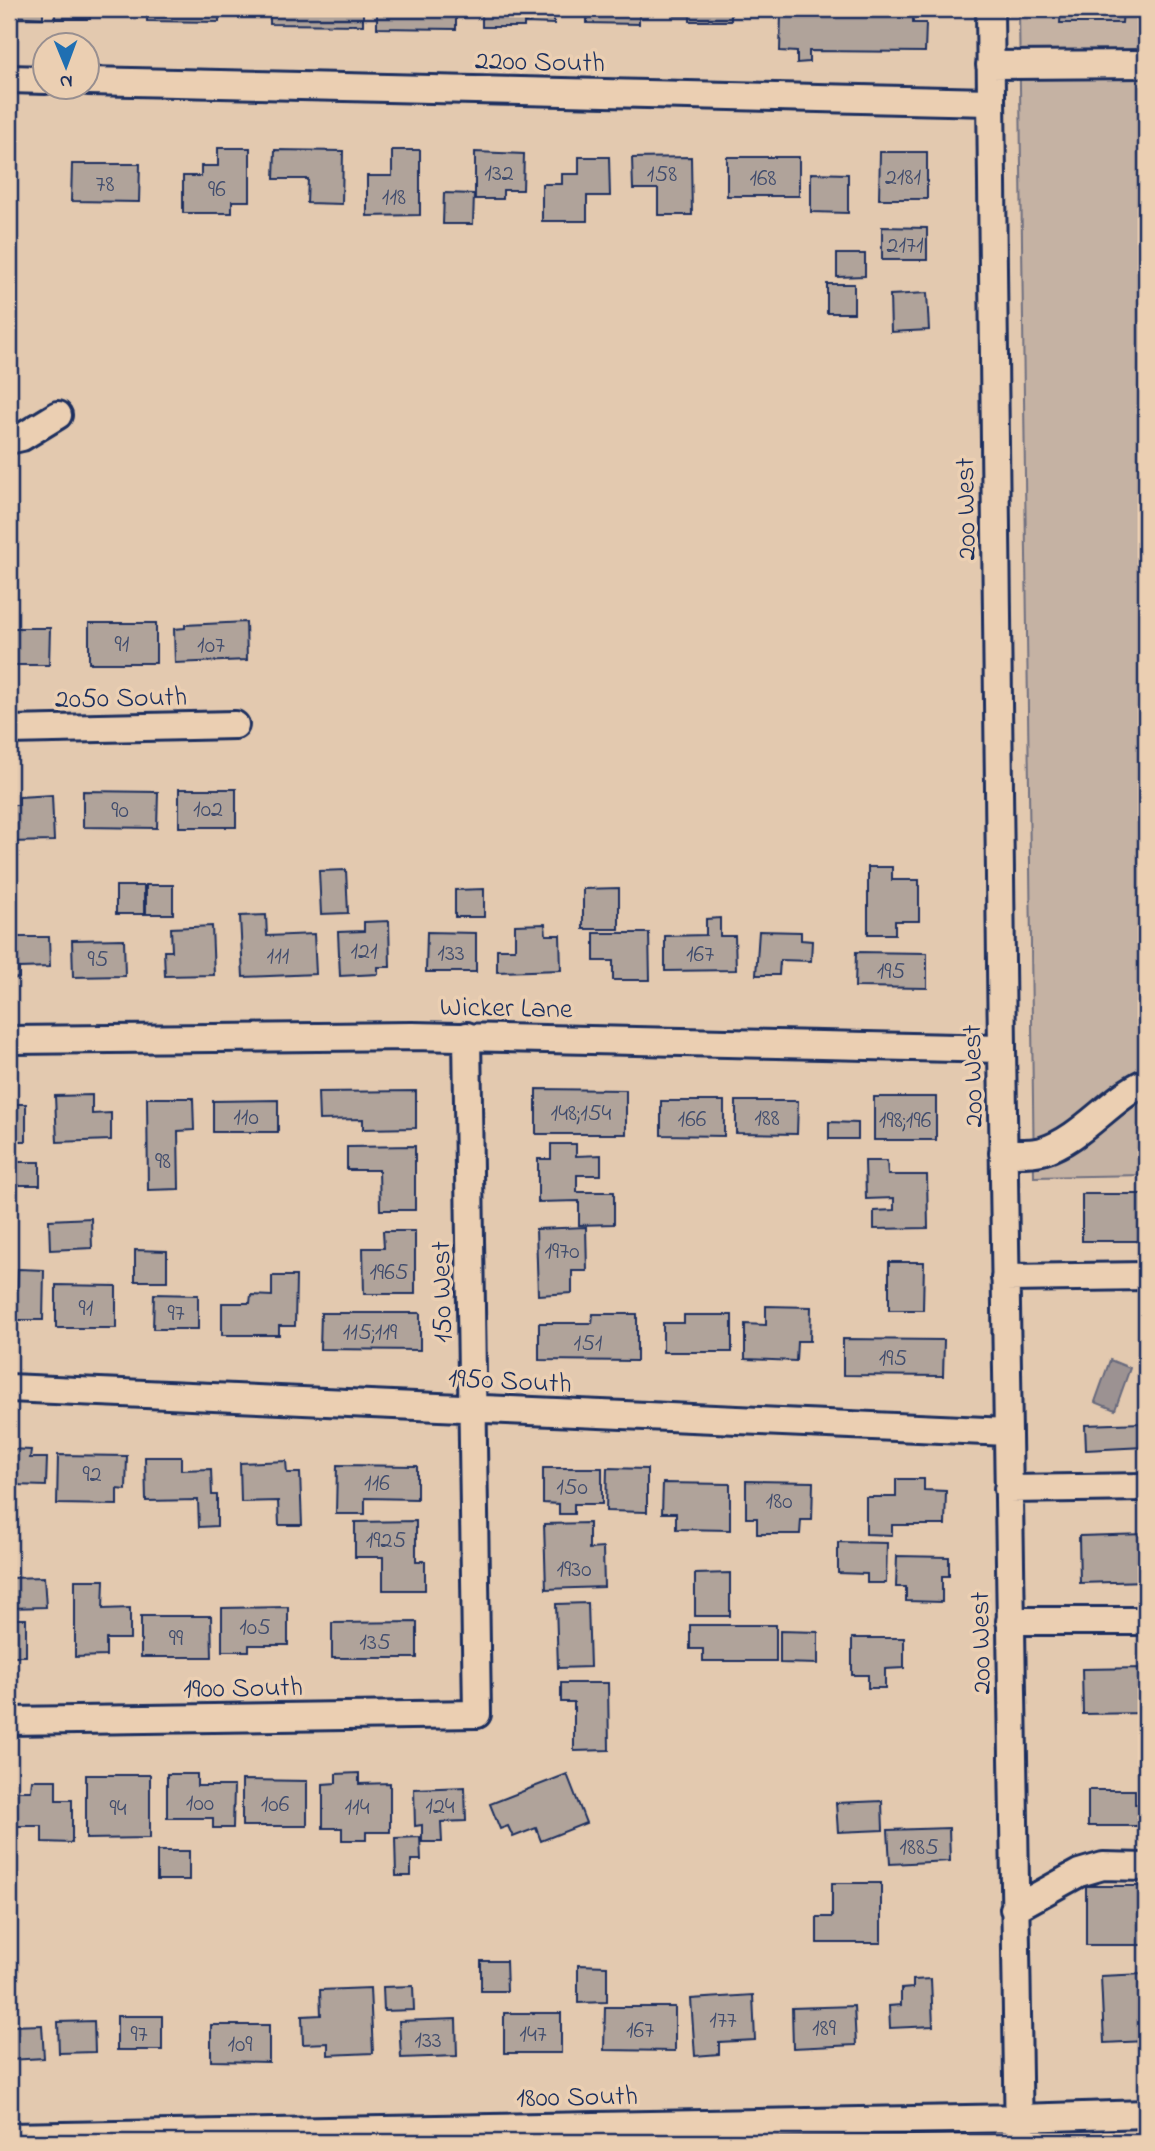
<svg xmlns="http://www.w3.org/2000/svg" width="1155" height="2151" font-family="'Indie Flower',sans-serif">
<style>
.green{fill:#c5b2a3;stroke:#707080;stroke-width:2}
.water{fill:#9c9292;stroke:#686a7d;stroke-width:2}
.building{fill:#b0a39a;stroke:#1b2f5e;stroke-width:2}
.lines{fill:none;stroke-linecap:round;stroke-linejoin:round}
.minor-casing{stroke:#1b2f5e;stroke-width:32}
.minor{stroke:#ebcfb2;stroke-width:26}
.labels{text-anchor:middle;stroke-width:7;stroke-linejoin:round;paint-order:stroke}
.number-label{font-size:24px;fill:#404c6d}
.street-label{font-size:28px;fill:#1b2f5e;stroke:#ebcfb2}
</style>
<rect width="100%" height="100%" fill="#e3c9af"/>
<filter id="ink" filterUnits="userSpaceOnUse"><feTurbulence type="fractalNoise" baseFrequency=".0143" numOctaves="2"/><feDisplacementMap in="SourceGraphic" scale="14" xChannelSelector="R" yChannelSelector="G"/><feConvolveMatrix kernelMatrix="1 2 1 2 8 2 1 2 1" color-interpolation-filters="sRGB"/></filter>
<g filter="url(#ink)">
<path class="green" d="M1019 9H1146V1175L1034 1177Z"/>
<path class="water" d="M1110 1360 1130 1368 1115 1410 1095 1402Z"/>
<path class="building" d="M9 9H43V18L9 16Z
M55 9H89L90 19H55Z
M147 9H219V22L147 21Z
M270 9H363V25L270 24Z
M377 9H456V29L377 28Z
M482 9H554V24L524 23V27H482Z
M587 9H639V24L587 23Z
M675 9H731V21H690V16H675Z
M1061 9H1123L1122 23H1060Z
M781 14 913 15V23H926L925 52 809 51V62L797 63V52L780 51Z
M218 148H250V201H232V213H183V176H201V166H218Z
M275 150 343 151 342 204 307 203 308 179H274Z
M392 150H420V215L367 216V176H392Z
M475 152 524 154 523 190H503V199H475Z
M880 152H927V199H879Z
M579 157H609L610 196H587V221H542V184H562V174H579Z
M691 157 692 215H658V189H633L632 158Z
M727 157H799V196H727Z
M72 164H140L139 202 71 201Z
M811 173 848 174V213L811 212Z
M444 193 474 194 473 224H443Z
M882 227 927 228V260H882Z
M837 254H865V276L837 277Z
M827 284H854V313H827Z
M927 293 929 330 891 332 890 295Z
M246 622 247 660 175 663 174 629 185 628V625Z
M89 623H156V663H89Z
M9 628H50L49 665H9Z
M179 789H236V827H179Z
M83 791 158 792 157 828 83 827Z
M52 795 54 841 9 842V805H19V797Z
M868 867H892V880H919V921H895V934H868Z
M346 870 348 913 321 914 319 871Z
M146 885H173V914H146Z
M116 886H144V914H116Z
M619 888V929H583V889Z
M484 889V917H455V890Z
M266 915 267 936 314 934 316 974 243 977 240 916Z
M720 918V936H735L736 970 665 971V936L706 935V919Z
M389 921 390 967H378V974L340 976 338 932 364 931V922Z
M545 924 546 935H560L561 970 497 972V949H515V925Z
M212 926 214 975 165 976 164 951H172L171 928Z
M759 931 801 932V940L812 941 811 961 780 960 779 975H756Z
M427 932 476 933V972H426Z
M594 933H649L650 980H613V961H594Z
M9 937H49L50 967 19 968V978L9 979Z
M124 939 125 976 73 977 72 940Z
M856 952 927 953V988L855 987Z
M536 1089 626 1090V1134H536Z
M416 1091V1128L363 1129V1119L319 1120 318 1092Z
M92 1095V1114L111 1113V1140L57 1142 55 1096Z
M874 1097H936V1140H874Z
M147 1098H193L194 1130 178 1131 179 1189 148 1190Z
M278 1100V1132H213V1101Z
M661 1101H724V1136L661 1135Z
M736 1101H798L797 1134 736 1133Z
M9 1104H26V1141H9Z
M829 1122 858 1123V1139H829Z
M551 1144H576V1156L601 1155V1175H577V1192H614V1224L579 1225V1201L538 1202V1159H551Z
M415 1146V1210H380L379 1170H347V1147Z
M865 1161H887L888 1175H927L928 1228 874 1229V1211L894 1210V1198L866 1199Z
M11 1162H40V1185H11Z
M1082 1194H1146V1241H1082Z
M91 1218 92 1248 50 1250 49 1220Z
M586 1227 587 1271H572V1293L538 1295 536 1229Z
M383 1231H415V1294H364L363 1248H384Z
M135 1250 167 1251V1281H135Z
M889 1262H924L923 1310H889Z
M18 1269 44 1270 43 1320H9V1289H17Z
M272 1276H296L295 1326H279V1335H222V1303H250L251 1295 272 1296Z
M56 1285 116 1286V1328H56Z
M154 1294 198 1295V1329H153Z
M766 1306 811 1307 810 1341H797L796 1361 745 1359V1324L766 1325Z
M321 1313H420V1350L320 1349Z
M593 1314H637V1361L539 1360V1323H592Z
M684 1315H732V1352H663V1323H684Z
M843 1339 944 1340 943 1376 843 1375Z
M1142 1423 1144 1447 1086 1450 1085 1425Z
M9 1449 31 1450 30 1458H47L46 1486 14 1485V1499L9 1498Z
M58 1455 127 1456 126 1490 117 1489V1505L57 1504Z
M145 1457H181V1470L211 1469 212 1495H217V1526L199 1527 198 1500 146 1501Z
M286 1461 287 1473H300L302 1525H279L278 1501 241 1502 240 1463Z
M337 1465 417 1466V1499L365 1498V1514H336Z
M543 1468H602V1504H574V1514H559V1504L543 1503Z
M607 1468 647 1469V1512L606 1511Z
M896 1479H924V1490L946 1491 945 1525H892V1535L866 1534V1497H896Z
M746 1481 813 1482 812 1520H801L800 1534H757V1518H746Z
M663 1483 730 1484V1530L676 1529V1513H662Z
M416 1521V1561H425V1590H383V1557H355V1522Z
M589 1523V1549L603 1548 604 1587 546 1589 544 1524Z
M1146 1534V1581L1080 1583 1079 1536Z
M838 1542 887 1543 886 1583H867V1574L838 1573Z
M897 1556 949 1557V1576H942V1602L906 1601V1587H896Z
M730 1573V1616H695V1574Z
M44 1577 46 1607 9 1608V1578Z
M75 1580H104L103 1609 130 1608V1639H106V1656L75 1657Z
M588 1603 590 1667 558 1668 556 1604Z
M288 1607V1645H249V1651H222V1608Z
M141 1616H211L212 1657H141Z
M9 1619H26V1656H9Z
M417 1622V1658H332V1623Z
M690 1625H776V1661H703V1649H690Z
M780 1631 818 1632V1664L780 1663Z
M852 1638H904V1668L885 1669V1688H868V1675H852Z
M1146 1668V1713L1083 1714 1082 1669Z
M561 1683H608L609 1750 574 1751V1702H561Z
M359 1773V1784L390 1783V1832H366V1840H342V1828H323V1784L336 1783V1774Z
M167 1774H197V1786H234L233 1828H213V1818H167Z
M567 1774 586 1823 541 1841 536 1828 513 1837 508 1826 500 1829 490 1804Z
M86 1775H150V1838L86 1839Z
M32 1780H56V1800H72V1843L42 1842V1826H12V1791H31Z
M242 1780 307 1781V1826H242Z
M465 1787 466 1821 441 1822 442 1842H422V1825L415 1826 414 1789Z
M1088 1790H1135V1804H1144V1826H1088Z
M882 1801 883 1830 838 1832 836 1803Z
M949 1828 950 1861 890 1864 888 1830Z
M420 1837 421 1860H411V1876H396L395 1838Z
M157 1851H189V1880H157Z
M832 1883H881V1943H817V1917H832Z
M1086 1886H1146V1945H1086Z
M481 1961H506L507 1991H481Z
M578 1965 607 1966V2002L578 2003Z
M9 1970H12L14 2008H9Z
M1144 1974 1146 2041 1104 2043 1101 1976Z
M931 1979 933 2026 890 2028 889 2006 901 2005V1989L913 1988V1980Z
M413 1986 414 2010 384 2011 383 1987Z
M370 1988 373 2053 328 2055V2043L303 2044 302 2016 321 2015 320 1990Z
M753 1995 755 2040 719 2042V2054L695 2056 691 1999Z
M854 2006 856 2045 793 2048 792 2008Z
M605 2007H675V2051L604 2050Z
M504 2013H561V2053H504Z
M117 2016H162V2050H117Z
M456 2019 457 2056 401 2058 399 2021Z
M94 2021 95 2052 59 2053 58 2022Z
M42 2025 44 2058 9 2060V2026Z
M211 2025H269V2062L211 2061Z"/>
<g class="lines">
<defs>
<path id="minor" d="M990 9 1002 1049 1019 2142
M990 65 1146 64
M9 79 46 80
M88 81 990 102
M9 440 22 437 58 415
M9 730 235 725
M9 1040 412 1036 1002 1049
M1003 1153C1016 1153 1030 1154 1042 1151 1082 1139 1109 1099 1146 1082
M1005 1278 1146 1276
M9 1388 1008 1432
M1008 1489 1146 1487
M1010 1621H1146
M9 1721 477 1714 467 1036
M1014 1909 1079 1873 1103 1866 1146 1867
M9 2137 1019 2118 1146 2114"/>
</defs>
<use href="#minor" class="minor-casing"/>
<use href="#minor" class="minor"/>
</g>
</g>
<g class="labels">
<g class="number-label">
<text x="499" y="180">132</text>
<text x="662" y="181">158</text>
<text x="903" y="184">2181</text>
<text x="763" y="185">168</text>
<text x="105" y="191">78</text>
<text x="217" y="196">96</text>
<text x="394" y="204">118</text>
<text x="905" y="252">2171</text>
<text x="122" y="651">91</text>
<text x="211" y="652">107</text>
<text x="208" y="816">102</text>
<text x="120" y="817">90</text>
<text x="364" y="958">121</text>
<text x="451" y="960">133</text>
<text x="700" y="961">167</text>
<text x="278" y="963">111</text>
<text x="98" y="966">95</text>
<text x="891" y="978">195</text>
<text x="581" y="1120">148;154</text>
<text x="246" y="1124">110</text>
<text x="767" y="1125">188</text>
<text x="692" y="1126">166</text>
<text x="905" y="1127">198;196</text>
<text x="163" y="1168">98</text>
<text x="562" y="1258">1970</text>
<text x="389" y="1279">1965</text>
<text x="86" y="1315">91</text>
<text x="176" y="1320">97</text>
<text x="370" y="1339">115;119</text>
<text x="588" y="1350">151</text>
<text x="893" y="1365">195</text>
<text x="92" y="1481">92</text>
<text x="377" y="1490">116</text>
<text x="572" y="1494">150</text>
<text x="779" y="1508">180</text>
<text x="386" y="1547">1925</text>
<text x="574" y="1576">1930</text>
<text x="255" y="1634">105</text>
<text x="176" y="1645">99</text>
<text x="375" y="1649">135</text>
<text x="200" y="1810">100</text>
<text x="275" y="1811">106</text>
<text x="440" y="1813">124</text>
<text x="357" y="1814">114</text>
<text x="118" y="1815">94</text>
<text x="919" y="1854">1885</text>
<text x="723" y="2027">177</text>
<text x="824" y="2035">189</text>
<text x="640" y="2037">167</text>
<text x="139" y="2041">97</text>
<text x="533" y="2041">147</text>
<text x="428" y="2047">133</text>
<text x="240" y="2051">109</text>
</g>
<g class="street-label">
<text transform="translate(540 60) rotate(1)" y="10">2200 South</text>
<text transform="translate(964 509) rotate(-91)" y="10">200 West</text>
<text transform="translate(121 696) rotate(-1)" y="10">2050 South</text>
<text transform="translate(506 1006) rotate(1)" y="10">Wicker Lane</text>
<text transform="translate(971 1076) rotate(-91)" y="10">200 West</text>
<text transform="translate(440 1292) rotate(-91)" y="10">150 West</text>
<text transform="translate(510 1379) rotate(3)" y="10">1950 South</text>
<text transform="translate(979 1643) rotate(-91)" y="10">200 West</text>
<text transform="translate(243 1686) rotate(-1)" y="10">1900 South</text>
<text transform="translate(577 2095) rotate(-1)" y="10">1800 South</text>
</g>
</g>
<rect width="1155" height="2151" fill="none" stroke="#ebcfb2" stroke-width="35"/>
<rect x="18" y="18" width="1120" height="2116" fill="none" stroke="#1b2f5e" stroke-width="2.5" filter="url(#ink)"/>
<g transform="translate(66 66) rotate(179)"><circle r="33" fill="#ebcfb2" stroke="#988f90" stroke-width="2"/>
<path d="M0-5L12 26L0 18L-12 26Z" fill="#1f6fb2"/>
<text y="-10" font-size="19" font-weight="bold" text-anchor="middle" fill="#1b2f5e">N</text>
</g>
</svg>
